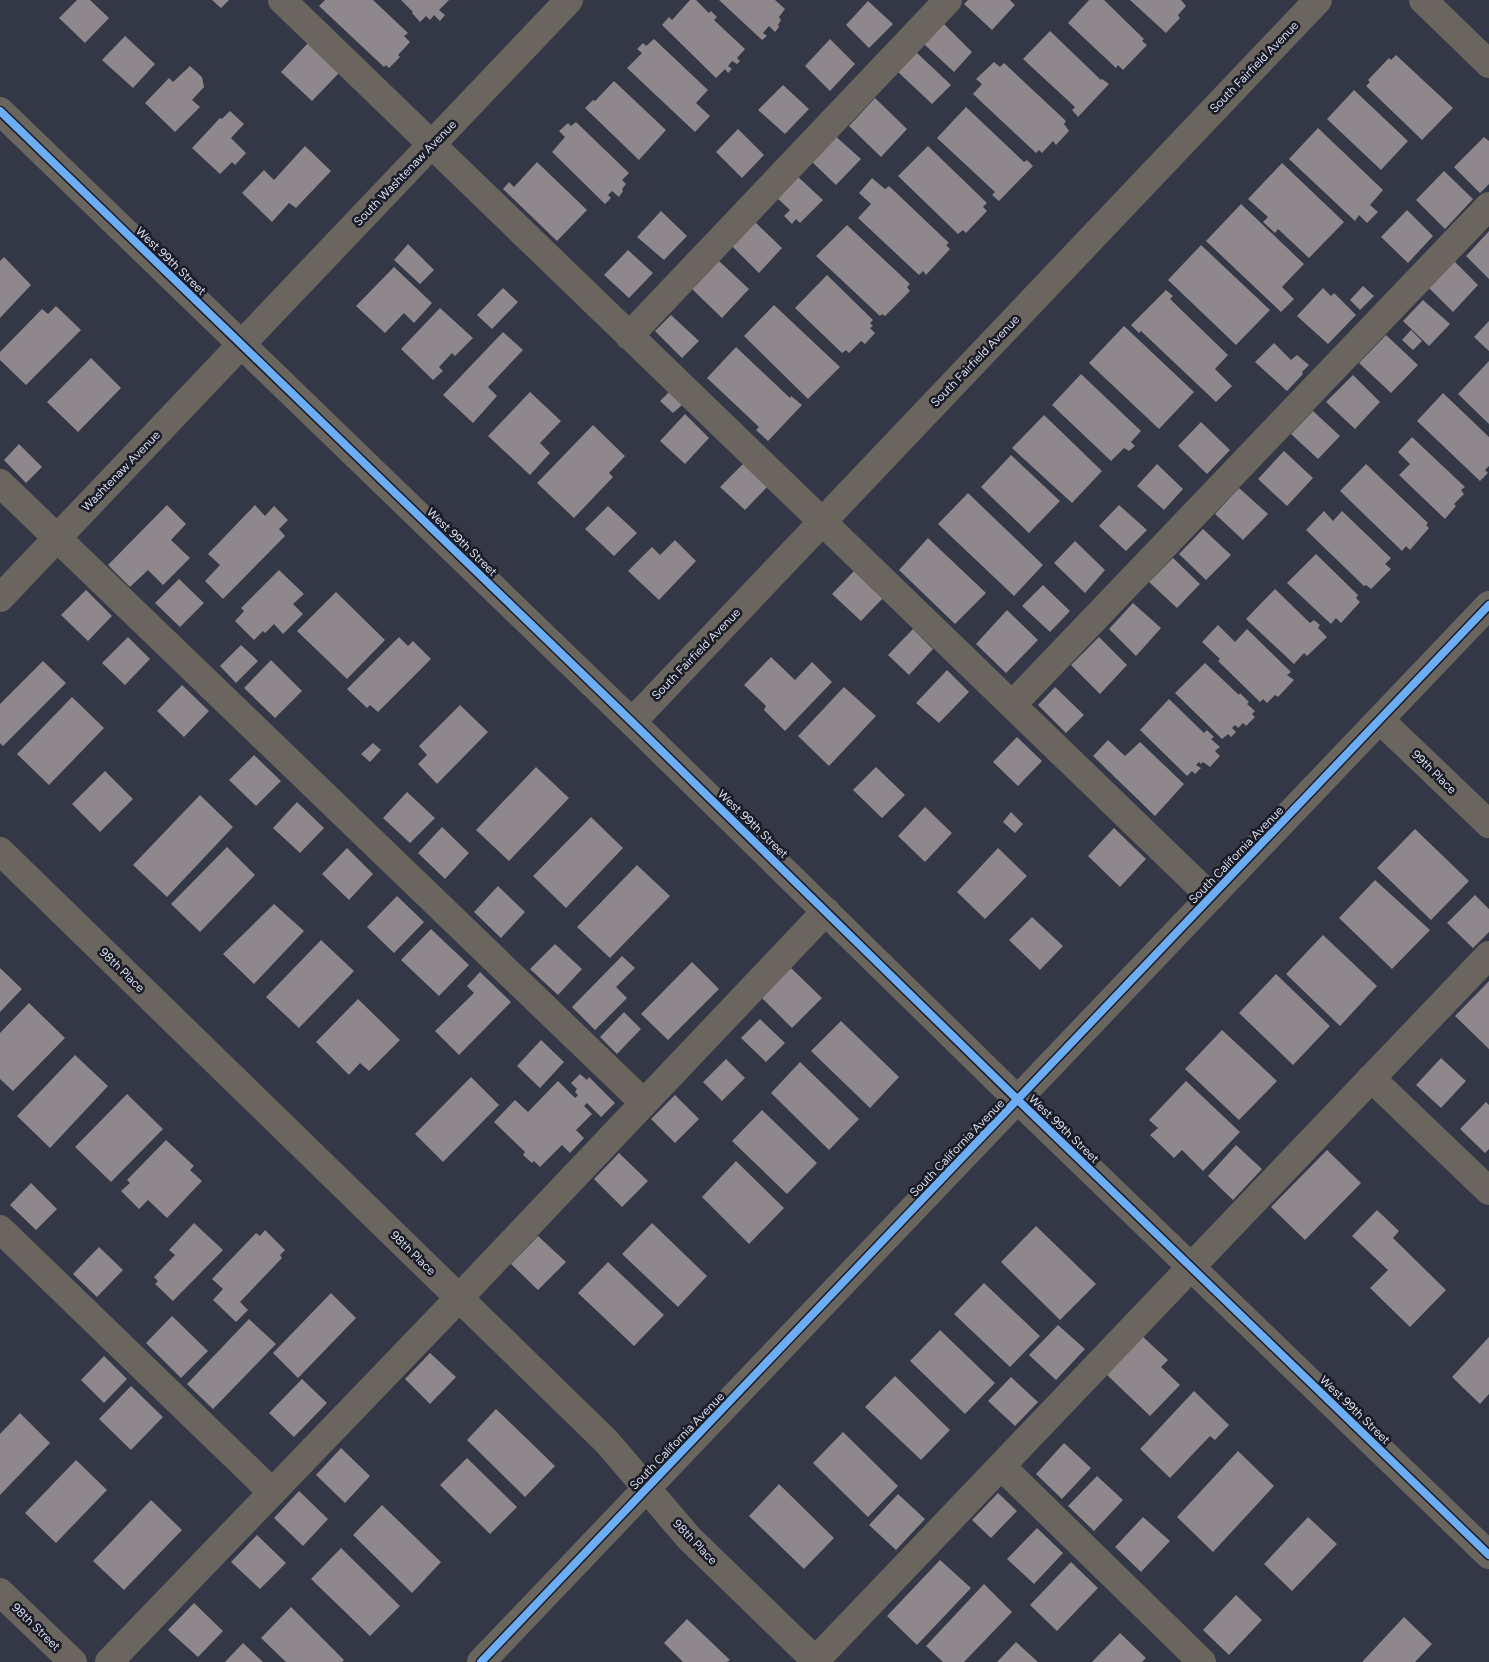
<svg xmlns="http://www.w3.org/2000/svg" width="1489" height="1662" font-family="Figtree,sans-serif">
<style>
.building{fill:#8e878c}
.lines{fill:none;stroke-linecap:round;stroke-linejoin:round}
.minor{stroke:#6a655e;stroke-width:28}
.cycleway-casing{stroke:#191b26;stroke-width:11}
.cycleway{stroke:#6dadf4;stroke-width:8}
.labels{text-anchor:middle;stroke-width:5;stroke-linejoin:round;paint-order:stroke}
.street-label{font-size:12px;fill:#d9dded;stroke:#191b26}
</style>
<rect width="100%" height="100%" fill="#343745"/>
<path class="building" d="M77 0H90L109 18 85 43 59 18Z
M212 0H229L221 8Z
M325 0H373L408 33 404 36 410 42 398 55 400 57 389 68 386 65 384 67 319 6Z
M401 0H449L439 10 445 15 440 21 434 15 430 20 426 16 420 22 412 13 413 12Z
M690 0H696L709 13 711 11 717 17 714 20 745 49 737 58 740 61 737 64 732 61 728 66 732 69 728 73 725 69 716 78 662 25 669 17 672 20Z
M719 0H775L785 9 779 17 781 20 778 25 779 27 775 32 769 26 763 33 767 36 762 40Z
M968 0H1010L1015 5 992 30 964 4Z
M1089 0H1104L1144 39 1142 41 1147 45 1123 70 1118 65 1116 68 1068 23Z
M1130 0H1181L1186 6 1178 15 1180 18 1166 33Z
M868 1 893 24 869 48 846 25Z
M943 23 972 52 954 72 924 44Z
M1050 31 1101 80 1102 79 1109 84 1078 117 1072 110 1075 107 1023 59Z
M125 36 155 64 133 88 102 60Z
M654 39 708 90 696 103 710 116 695 132 627 68 642 53 637 49 643 43 646 46Z
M830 39 855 64 830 91 805 66Z
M308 43 339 73 312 101 281 72Z
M916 52 951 85 932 104 897 71Z
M1396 55 1453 108 1422 140 1366 86 1370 82 1368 80 1389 58 1391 60Z
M994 62 1000 67 1004 63 1066 121 1064 124 1069 131 1056 145 1053 141 1042 153 1039 150 1036 153 973 94 982 84 976 79Z
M190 66 202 77 204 87 192 100 200 107 175 132 145 103 169 78 173 82Z
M614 81 666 130 639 160 585 108 593 100 595 101Z
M783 85 809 109 785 134 758 110Z
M1354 90 1408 141 1381 170 1327 119Z
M875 98 907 129 881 157 849 126Z
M966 107 1024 162 1027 160 1033 166 999 201 992 195 995 192 937 138Z
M230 111 244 124 231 138 246 153 235 165 232 162 220 174 192 148 220 118 222 119Z
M576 122 629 173 622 180 626 184 622 189 623 191 619 197 612 191 608 195 611 198 605 204 552 152 565 137 559 131 568 123 571 126Z
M1318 128 1383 190 1370 205 1378 212 1367 223 1359 215 1355 221 1289 159Z
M738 129 764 155 742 178 716 152Z
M833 134 861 159 836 185 809 159Z
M1484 137 1489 141V184L1480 193 1454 167Z
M305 146 331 171 296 208 289 203 272 222 242 193 264 170 274 180Z
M928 146 987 203 983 207 987 211 966 233 963 230 958 234 898 176Z
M537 162 587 210 557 241 503 189 509 182 514 187Z
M1282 163 1344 222 1309 258 1278 229 1275 233 1263 222 1268 217 1248 199Z
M1444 171 1473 199 1445 229 1416 200Z
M796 175 823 200 800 223 796 219 792 224 784 216 790 210 776 197Z
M872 178 885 189 889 186 949 243 946 245 950 249 926 275 923 271 919 275 858 218 871 204 859 193Z
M1241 204 1304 264 1282 287 1294 299 1281 312 1206 241Z
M1407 210 1433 236 1408 263 1381 237Z
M661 211 687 236 664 260 637 237Z
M755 222 782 248 759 273 732 246Z
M847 225 910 284 907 287 910 291 885 316 882 314 880 316 816 256Z
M1489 231V279L1466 256Z
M408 244 434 270 420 284 394 260Z
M1201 245 1270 310 1236 345 1168 280Z
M628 250 653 273 629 298 604 275Z
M4 257 31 285 0 318V261Z
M719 261 749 289 722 318 692 289Z
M1454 261 1478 285 1453 312 1429 288Z
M394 267 432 303 414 323 404 313 385 333 356 306Z
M827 275 873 320 870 323 873 326 870 328 875 333 865 344 861 341 849 353 846 350 842 353 795 308Z
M1363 286 1374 296 1360 310 1350 300Z
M503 288 518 302 492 329 477 315Z
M1323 288 1331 296 1334 293 1356 315 1328 344 1297 316Z
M1166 290 1173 296 1170 299 1228 355 1215 369 1232 386 1216 402 1141 331 1139 333 1131 325Z
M1423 300 1450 324 1429 346 1403 321Z
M774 305 840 367 808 399 744 336Z
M56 306 81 330 26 385 0 360V352L42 309 48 314Z
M440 308 473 338 455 356 452 353 439 367 443 371 433 380 401 349Z
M671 315 699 341 682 358 655 331Z
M1489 321V351L1474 337Z
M1124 326 1194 392 1159 429 1089 363Z
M1411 330 1422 341 1413 350 1402 340Z
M503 332 523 350 488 387 497 396 473 423 443 395Z
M1386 335 1418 365 1391 393 1359 363Z
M1274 343 1291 360 1297 355 1309 365 1302 372 1303 374 1287 391 1255 362Z
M736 347 790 398 791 396 802 405 768 441 756 430 759 427 707 378Z
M91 358 121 388 78 432 47 402Z
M1489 361V424L1458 394Z
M1081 374 1141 431 1131 442 1135 446 1129 451 1124 448 1111 461 1052 405Z
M1353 375 1380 402 1355 429 1326 402Z
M530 392 561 421 540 443 550 453 530 475 488 436Z
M669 392 682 405 673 413 660 401Z
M1443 393 1489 437V466L1485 470 1488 473 1480 481 1417 421Z
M1313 411 1340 436 1318 459 1291 434Z
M685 414 709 438 685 464 660 441Z
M1044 415 1102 471 1072 503 1012 448Z
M1201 422 1230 450 1207 474 1178 446Z
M593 425 625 456 609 473 613 477 574 518 537 483Z
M1412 437 1465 487 1461 490 1464 494 1454 504 1456 506 1445 519 1399 475 1410 464 1398 452Z
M19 444 42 467 26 483 4 460Z
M1284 451 1313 478 1287 506 1258 479Z
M1011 455 1060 501 1029 533 981 487Z
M744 463 768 486 745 510 720 487Z
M1157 464 1183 489 1164 510 1137 486Z
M1366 464 1428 523 1426 525 1429 528 1410 550 1406 546 1402 551 1340 491Z
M1239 488 1268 514 1243 540 1215 514Z
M968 493 1043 565 1014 596 938 524Z
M167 505 186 524 171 540 190 558 163 585 148 570 130 587 108 565Z
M255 505 265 516 274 506 288 520 279 529 285 536 223 599 205 581 220 565 208 554Z
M1119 505 1147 530 1126 551 1099 526Z
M608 506 637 533 614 556 585 529Z
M1324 511 1333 521 1342 511 1391 558 1385 564 1391 569 1371 589 1366 585 1364 586 1306 530Z
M1203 529 1231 555 1206 580 1179 554Z
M928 538 986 593 955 624 899 570Z
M675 540 696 561 659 600 628 571 652 547 660 555Z
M1075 541 1105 570 1085 593 1054 563Z
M1316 554 1358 595 1356 598 1360 602 1341 623 1336 618 1331 624 1287 583Z
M1173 558 1200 584 1177 608 1149 582Z
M279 570 304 594 293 604 303 614 283 634 274 624 265 633 263 631 254 640 235 621 244 611 241 608Z
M854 571 883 598 861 621 832 594Z
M179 579 204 603 180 627 155 603Z
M1043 585 1070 611 1050 632 1022 606Z
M1275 589 1310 623 1314 620 1320 625 1318 628 1327 637 1307 656 1304 653 1294 664 1246 619Z
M86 590 112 616 88 641 61 615Z
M336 592 385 640 347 679 297 631Z
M1133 603 1161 628 1136 656 1109 629Z
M1007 610 1038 640 1006 673 976 644Z
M1218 625 1235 642 1247 629 1291 672 1287 675 1294 680 1278 697 1275 695 1267 703 1263 699 1260 702 1218 661 1220 659 1202 642Z
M913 629 933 649 909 675 888 655Z
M128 637 150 659 125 685 102 663Z
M399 637 408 646 413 641 431 659 378 712 370 705 367 708 347 689Z
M1099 637 1127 665 1100 694 1071 665Z
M241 645 258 661 236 683 220 666Z
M771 657 795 680 812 662 832 682 785 731 764 710 766 706 744 685Z
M271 660 302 691 275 718 244 688Z
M43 661 66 683 3 746 0 743V704Z
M1205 663 1239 695 1240 693 1249 702 1247 704 1255 711 1252 714 1255 717 1246 726 1243 723 1238 728 1235 725 1232 728 1236 732 1231 737 1228 734 1222 739 1175 693Z
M947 670 969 692 939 723 916 703Z
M182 685 209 711 184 737 157 711Z
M844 687 876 716 829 766 798 736Z
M1055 687 1084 715 1066 733 1038 705Z
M72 697 104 728 49 785 17 754Z
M1169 699 1204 733 1207 730 1214 737 1211 739 1220 747 1215 751 1220 756 1210 767 1203 762 1201 764 1199 762 1196 765 1201 768 1195 774 1192 771 1187 776 1140 730Z
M460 705 488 732 437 784 418 764 427 755 419 746Z
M1017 737 1042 761 1018 786 993 762Z
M1108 740 1125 756 1140 742 1184 784 1155 816 1093 756Z
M373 743 381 750 370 762 361 754Z
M254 755 281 781 256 806 229 780Z
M536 767 569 798 509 861 476 830Z
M876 767 905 795 882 818 853 790Z
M105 771 133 799 100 832 72 804Z
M407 792 435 818 410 843 383 818Z
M200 795 233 827 167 897 133 865Z
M297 802 324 828 300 853 273 828Z
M925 807 952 833 925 862 898 836Z
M1011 812 1023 824 1015 833 1003 822Z
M591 817 623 848 566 908 533 876Z
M442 827 469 853 445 879 418 853Z
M1114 828 1146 859 1120 887 1088 856Z
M1415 829 1469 881 1431 920 1377 868Z
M227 847 255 875 200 932 171 904Z
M347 848 373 874 349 900 322 874Z
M998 848 1027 876 985 919 957 892Z
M637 865 670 896 610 958 577 927Z
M1375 880 1430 930 1392 969 1339 918Z
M498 886 525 912 501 938 474 912Z
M1475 895 1489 909V932L1473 948 1447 923Z
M397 896 424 922 394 953 367 927Z
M274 904 304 931 254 984 223 954Z
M1032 917 1063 946 1040 970 1009 940Z
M431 929 469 965 439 996 401 960Z
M1323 935 1377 986 1340 1026 1286 974Z
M321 940 354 971 299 1028 266 997Z
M555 944 582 969 558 995 530 969Z
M622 956 635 968 616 987 627 998 595 1030 572 1007Z
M692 962 719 989 668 1040 641 1014Z
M0 968 22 989 0 1012Z
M791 968 822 998 792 1028 761 997Z
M480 972 511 1002 459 1055 435 1031 474 993 467 986Z
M1276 974 1330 1026 1293 1065 1239 1013Z
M1489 981V1049L1455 1016Z
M358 999 400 1040 369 1071 360 1063 349 1075 316 1042Z
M29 1003 65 1038 13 1091 0 1079V1033Z
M624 1012 641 1029 617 1054 600 1037Z
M760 1019 785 1043 766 1062 741 1038Z
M841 1021 899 1077 870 1108 811 1051Z
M1222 1030 1277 1081 1239 1120 1185 1069Z
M541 1040 564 1062 540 1088 517 1066Z
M75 1055 108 1086 50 1148 17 1116Z
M1441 1058 1466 1081 1441 1108 1416 1085Z
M726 1059 745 1078 722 1101 703 1082Z
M800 1062 859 1119 829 1150 771 1093Z
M580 1074 587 1080 589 1077 615 1103 601 1117 587 1103 584 1106 592 1114 576 1130 584 1138 570 1153 562 1145 540 1167 534 1161 532 1163 523 1155 525 1152 494 1122 515 1100 528 1112 558 1081 575 1098 578 1095 575 1092 577 1089 571 1083Z
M471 1077 499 1105 443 1162 415 1134Z
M1186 1081 1240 1132 1203 1171 1182 1150 1174 1158 1150 1135 1158 1128 1149 1120Z
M127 1094 163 1129 111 1182 75 1147Z
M675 1095 699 1119 675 1143 651 1119Z
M1486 1102 1489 1105V1149L1485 1153 1460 1129Z
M762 1110 817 1163 787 1194 732 1141Z
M166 1140 194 1166 190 1170 202 1181 167 1218 148 1200 139 1209 121 1191 130 1183 127 1180Z
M1236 1145 1262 1169 1233 1200 1208 1176Z
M1327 1150 1361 1183 1305 1240 1271 1207Z
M619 1153 648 1181 622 1207 594 1179Z
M736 1161 784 1208 749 1244 702 1197Z
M31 1183 57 1209 36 1230 10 1205Z
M1377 1210 1399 1231 1393 1238 1446 1290 1410 1327 1370 1288 1388 1270 1352 1236Z
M194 1223 223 1250 173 1301 155 1284 158 1281 154 1277 175 1255 169 1250Z
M652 1223 707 1276 678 1307 622 1254Z
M1036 1226 1096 1284 1060 1320 1001 1262Z
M265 1230 285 1250 280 1255 282 1258 240 1302 248 1310 236 1322 213 1300 223 1289 212 1279 256 1233 260 1236Z
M538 1236 566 1262 538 1290 511 1264Z
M99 1247 123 1270 97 1297 73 1274Z
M608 1262 664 1315 634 1346 578 1293Z
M984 1283 1040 1336 1010 1367 954 1314Z
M331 1293 356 1318 298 1378 273 1353Z
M172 1316 208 1351 181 1378 146 1343Z
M249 1319 276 1344 213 1409 187 1384Z
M1058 1325 1085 1349 1056 1380 1029 1355Z
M940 1330 995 1383 965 1414 910 1361Z
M1142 1336 1168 1360 1161 1367 1180 1385 1150 1416 1106 1374Z
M1489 1337V1394L1480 1404 1452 1377Z
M430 1353 456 1377 430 1404 405 1379Z
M104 1356 127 1379 104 1403 81 1380Z
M895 1376 950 1430 921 1460 865 1407Z
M1011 1377 1038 1402 1015 1426 988 1401Z
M302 1379 327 1403 294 1437 269 1413Z
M131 1386 163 1417 131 1450 99 1419Z
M1194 1391 1229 1425 1215 1440 1210 1436 1170 1478 1140 1449Z
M496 1409 555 1466 525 1497 467 1440Z
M20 1413 50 1443 0 1495V1434Z
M843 1432 898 1486 868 1517 813 1463Z
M1064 1443 1091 1468 1062 1499 1036 1474Z
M341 1448 370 1476 345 1503 316 1475Z
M1238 1451 1274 1486 1213 1552 1177 1517Z
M467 1458 517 1507 490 1534 440 1485Z
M76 1460 107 1490 56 1543 25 1513Z
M1097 1476 1123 1500 1094 1531 1068 1506Z
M779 1484 834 1538 804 1569 749 1516Z
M299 1491 328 1519 303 1546 274 1518Z
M998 1493 1017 1511 991 1538 972 1520Z
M898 1494 925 1519 896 1550 869 1525Z
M151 1500 182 1530 124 1590 93 1561Z
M382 1505 441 1562 412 1593 353 1535Z
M1143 1517 1170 1541 1141 1572 1115 1547Z
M1308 1517 1337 1544 1292 1591 1264 1564Z
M1037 1528 1063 1553 1034 1584 1007 1559Z
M257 1535 286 1563 260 1589 231 1562Z
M341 1548 400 1606 370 1636 311 1579Z
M940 1560 971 1588 917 1645 887 1616Z
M1071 1562 1098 1588 1057 1631 1030 1605Z
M984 1584 1012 1612 964 1662H943L926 1646Z
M1236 1595 1262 1620 1229 1655 1203 1630Z
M194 1603 223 1631 198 1657 168 1630Z
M291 1607 344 1660 342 1662H286L261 1638Z
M1404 1617 1432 1644 1415 1662H1362Z
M687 1619 730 1660 727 1662H683L664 1643Z
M1120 1633 1146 1658 1142 1662H1092Z
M1016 1642 1038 1662H997Z
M243 1643 263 1662H225Z"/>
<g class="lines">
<path class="minor" d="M282 0 1211 897
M1423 0 1489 64
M0 111 632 722 1018 1100 1489 1555
M629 336 948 0
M0 483 644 1103
M0 598 569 0
M1012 705 1489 206
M1380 720 1489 824
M632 722 1318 0
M0 851 607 1442 689 1538 817 1662
M1371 1078 1489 1191
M0 1229 272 1492
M1001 1466 1202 1662
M0 1592 73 1662
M109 1662 459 1298 826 911
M481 1662 1489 605
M814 1662 1489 955"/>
<defs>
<path id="cycleway" d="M0 111 632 722 1018 1100 1489 1555
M481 1662 1489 605"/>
</defs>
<use href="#cycleway" class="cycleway-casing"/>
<use href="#cycleway" class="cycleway"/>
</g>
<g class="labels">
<g class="street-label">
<text transform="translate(1254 67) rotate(-46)" y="4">South Fairfield Avenue</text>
<text transform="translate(405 173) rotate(-46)" y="4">South Washtenaw Avenue</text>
<text transform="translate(171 261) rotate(44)" y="4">West 99th Street</text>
<text transform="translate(975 361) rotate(-46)" y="4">South Fairfield Avenue</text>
<text transform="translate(121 471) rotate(-46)" y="4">Washtenaw Avenue</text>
<text transform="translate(462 542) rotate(44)" y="4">West 99th Street</text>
<text transform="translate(696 654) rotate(-46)" y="4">South Fairfield Avenue</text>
<text transform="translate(1434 772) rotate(44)" y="4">99th Place</text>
<text transform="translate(753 824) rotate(44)" y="4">West 99th Street</text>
<text transform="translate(1236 855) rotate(-46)" y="4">South California Avenue</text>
<text transform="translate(122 970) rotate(44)" y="4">98th Place</text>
<text transform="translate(1064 1129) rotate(44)" y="4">West 99th Street</text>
<text transform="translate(957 1148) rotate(-46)" y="4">South California Avenue</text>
<text transform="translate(413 1253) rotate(44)" y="4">98th Place</text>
<text transform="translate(1355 1410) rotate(44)" y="4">West 99th Street</text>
<text transform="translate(677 1441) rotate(-46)" y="4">South California Avenue</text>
<text transform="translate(695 1542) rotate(46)" y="4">98th Place</text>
<text transform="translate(36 1627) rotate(44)" y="4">98th Street</text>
</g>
</g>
</svg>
